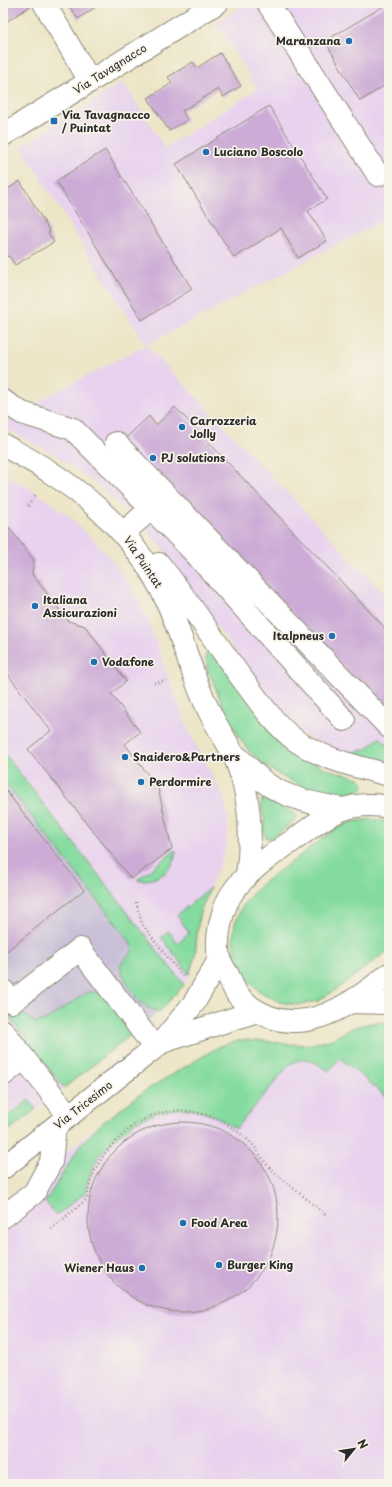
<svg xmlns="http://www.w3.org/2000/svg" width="392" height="1487" font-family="'Playpen Sans',sans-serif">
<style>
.built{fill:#e8d2ee}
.industrial{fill:#c9bfd7}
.green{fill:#84db9f;stroke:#588365}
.building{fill:#ccacd6}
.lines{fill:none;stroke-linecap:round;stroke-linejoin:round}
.minor-casing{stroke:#8c8878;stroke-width:24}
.major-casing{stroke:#8c8878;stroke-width:24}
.path{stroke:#8c8878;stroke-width:2.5;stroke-dasharray:1 3;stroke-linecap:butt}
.minor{stroke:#fff;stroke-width:22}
.major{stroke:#fff;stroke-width:22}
.poi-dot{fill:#1f6fb2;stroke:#f7f3e8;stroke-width:1.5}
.labels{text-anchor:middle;stroke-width:3.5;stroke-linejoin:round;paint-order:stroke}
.poi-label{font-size:11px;font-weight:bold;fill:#2b2b2b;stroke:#f7f3e8;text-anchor:start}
.street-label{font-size:11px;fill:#2b2b2b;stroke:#f7f3e8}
</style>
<rect width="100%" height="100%" fill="#f7f3e8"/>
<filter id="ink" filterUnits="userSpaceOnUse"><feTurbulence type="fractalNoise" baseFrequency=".025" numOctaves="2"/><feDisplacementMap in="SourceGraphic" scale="8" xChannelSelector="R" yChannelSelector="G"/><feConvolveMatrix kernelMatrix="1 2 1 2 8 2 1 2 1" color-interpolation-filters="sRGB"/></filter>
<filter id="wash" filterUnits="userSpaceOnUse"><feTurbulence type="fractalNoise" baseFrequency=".012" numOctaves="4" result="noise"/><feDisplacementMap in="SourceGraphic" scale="16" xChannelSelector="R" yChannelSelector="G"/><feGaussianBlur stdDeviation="0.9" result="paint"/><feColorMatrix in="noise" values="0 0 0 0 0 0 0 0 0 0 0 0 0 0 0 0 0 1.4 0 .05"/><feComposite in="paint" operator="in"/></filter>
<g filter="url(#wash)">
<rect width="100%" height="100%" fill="#ece5c6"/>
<path class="built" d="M247 3H389V217L146 345 389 599V767L343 755 306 736 281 714 225 637 163 549 137 521 100 487 77 470 57 456 3 427V381L26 409 54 393 146 345 21 147 123 82 165 148 258 89 216 23Z
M3 474 37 493 69 516 95 541 114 563 130 586 148 620 187 728 224 798 228 815V832L226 848 199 915 195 956 192 969 184 985 3 751Z
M3 1009 64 1088 3 1135Z
M339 1058 389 1099V1484H3V1202L101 1124 81 1144 45 1202 85 1193 89 1177 98 1157 115 1138 135 1122 157 1113 180 1108 200 1111 217 1117 236 1129 290 1064 299 1060 309 1059 328 1071Z"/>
<path class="industrial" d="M3 752 184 985 159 1012 64 1088 3 1009Z"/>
<path class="green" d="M208 649 302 757 327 769 359 778 364 784 362 790C325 801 280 781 253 755 238 741 224 708 216 689 211 676 202 662 208 649Z
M380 737 389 747V767L343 755 367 749Z
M3 752 184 985 159 1012C154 1010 148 1009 144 1005 133 996 124 979 120 965L133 950 129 940 3 780Z
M262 800C271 800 291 809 297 816L295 820 273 838H266L263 832 265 822 261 806Z
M371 819 389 822V950L334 991 318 1001 297 1005 279 1002 259 991 245 977 236 959 233 941 235 923 242 907 252 894 263 883 334 830 351 822Z
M176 850C175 871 157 882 137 880Z
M210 888 199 915 195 956 189 974 161 937 169 931 177 943 189 933 177 915Z
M88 992H96L104 996 133 1033 64 1088 8 1016 15 1011 24 1015 36 1023 46 1020Z
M389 1022V1099L340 1058 329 1071C312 1061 309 1055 290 1064L236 1129 217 1117 200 1111 180 1108 157 1113 135 1122 115 1138 98 1157 89 1177 85 1193 57 1215 45 1202 81 1144 101 1124 143 1092 220 1046 241 1040 266 1041 287 1044 307 1045 330 1040 352 1028 371 1023Z
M29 1100 36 1109 3 1135V1121Z"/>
<g id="blocks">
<path class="building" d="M3 3H30L32 5 3 24Z
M67 3H101L78 19Z
M389 3V83L360 101 325 41Z
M220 53 241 86 223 97 218 89 182 111 187 120 169 131 148 98 172 83 168 77 193 62 197 68Z
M269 106 327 199 308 211 327 241 298 258 281 228 234 258 176 164Z
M105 150 192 289 142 320 56 181Z
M20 181 50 232 48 233 54 242 15 265 9 256 8 257 3 249V192Z
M175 407 389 632V714L126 438 149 416 156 425Z
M3 526H8L34 560 32 574 68 621 85 626 126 681 111 694 140 732 125 744 158 788 172 849 131 879 28 749 51 731 3 668Z
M3 787 84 890 3 954Z
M88 1217a95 95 0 1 1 190 0a95 95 0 1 1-190 0Z"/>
</g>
</g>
<g filter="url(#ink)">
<use href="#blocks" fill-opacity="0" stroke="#8c8878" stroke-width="1"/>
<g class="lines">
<defs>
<path id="minor" d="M44 3 90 81
M268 3 378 175
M3 135 217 3
M3 401 22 413 73 429 193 551 344 720
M116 443 389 727
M123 533 151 509
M3 990 12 1002 80 949 155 1048
M3 1031 69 1116
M3 1075 24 1058
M3 1217 34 1193 51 1162 55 1127"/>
<path id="major" d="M3 445C19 454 35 462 50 472 101 505 145 550 169 606 182 637 190 669 204 700 211 718 222 733 231 750 250 785 253 836 247 875
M159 564C189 601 215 642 243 680 259 701 274 724 295 740 322 759 358 767 389 775
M235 755C245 763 253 773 263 781 284 798 316 804 342 809
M389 807C349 799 329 814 298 837 276 852 251 868 235 889 222 905 215 938 219 958 221 964 225 970 228 975 231 981 233 988 237 994 250 1010 272 1021 292 1021 325 1023 365 994 389 974
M350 1002 389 1003
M162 1042 257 1011
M3 1168 162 1042 194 1003 220 958"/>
</defs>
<use href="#minor" class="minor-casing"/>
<use href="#major" class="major-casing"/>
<path class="path" d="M28 506 37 493
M154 683 169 680
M136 902 142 924 183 977
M51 1229 87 1199C91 1168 105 1150 128 1130 166 1098 215 1109 249 1141 258 1149 263 1162 272 1170 289 1185 308 1200 326 1215"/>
<use href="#minor" class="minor"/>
<use href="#major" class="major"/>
</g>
</g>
<g class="poi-dot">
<circle cx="349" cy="41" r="4"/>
<rect x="50" y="117" width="8" height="8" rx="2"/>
<circle cx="206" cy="152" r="4"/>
<circle cx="182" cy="427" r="4"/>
<circle cx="153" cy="458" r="4"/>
<circle cx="35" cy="606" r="4"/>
<circle cx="332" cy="636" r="4"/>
<circle cx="94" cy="662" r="4"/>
<circle cx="125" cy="757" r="4"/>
<circle cx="141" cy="782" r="4"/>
<circle cx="183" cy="1223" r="4"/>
<circle cx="219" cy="1265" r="4"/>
<circle cx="142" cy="1268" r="4"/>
</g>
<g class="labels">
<g class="poi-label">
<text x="341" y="45" text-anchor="end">Maranzana</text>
<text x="62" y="119">Via Tavagnacco<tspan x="62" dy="13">/ Puintat</tspan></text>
<text x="214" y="156">Luciano Boscolo</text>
<text x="190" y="425">Carrozzeria<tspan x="190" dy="13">Jolly</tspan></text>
<text x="161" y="462">PJ solutions</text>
<text x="43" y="604">Italiana<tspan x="43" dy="13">Assicurazioni</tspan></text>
<text x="324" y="640" text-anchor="end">Italpneus</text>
<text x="102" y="666">Vodafone</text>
<text x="133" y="761">Snaidero&amp;Partners</text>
<text x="149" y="786">Perdormire</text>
<text x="191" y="1227">Food Area</text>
<text x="227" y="1269">Burger King</text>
<text x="134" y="1272" text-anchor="end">Wiener Haus</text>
</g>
<g class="street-label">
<text transform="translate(110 69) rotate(-32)" y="4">Via Tavagnacco</text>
<text transform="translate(143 562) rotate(56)" y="4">Via Puintat</text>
<text transform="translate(83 1105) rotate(-38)" y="4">Via Tricesimo</text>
</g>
</g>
<rect width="392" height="1487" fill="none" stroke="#f7f3e8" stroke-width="16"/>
<g transform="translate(354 1449) rotate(60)" stroke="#f7f3e8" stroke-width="3" paint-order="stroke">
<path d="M0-3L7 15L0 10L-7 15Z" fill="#2b2b2b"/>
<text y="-6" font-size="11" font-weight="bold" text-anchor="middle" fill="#2b2b2b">N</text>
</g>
</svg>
